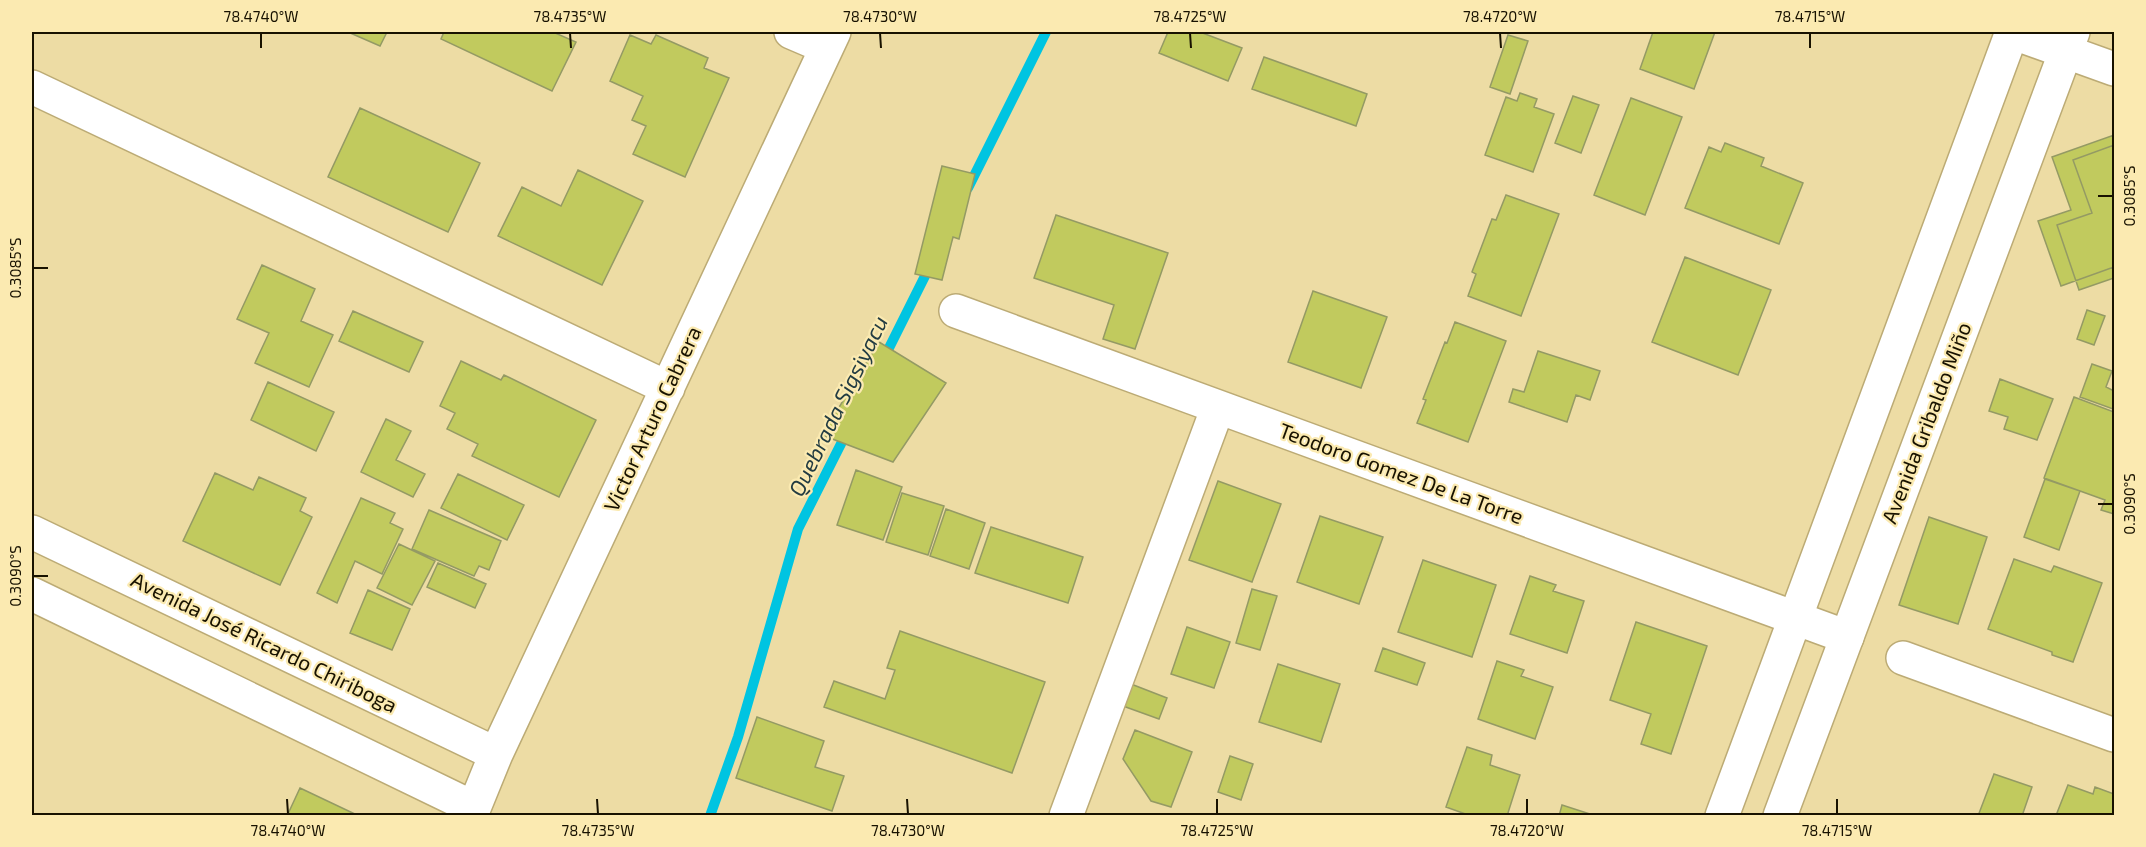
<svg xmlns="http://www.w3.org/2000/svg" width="2146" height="847" font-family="'Exo 2',sans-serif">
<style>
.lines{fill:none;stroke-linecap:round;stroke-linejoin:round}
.stream{stroke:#00c4e1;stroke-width:10}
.building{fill:#c1ca5e;stroke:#949a64;stroke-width:1.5}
.street-casing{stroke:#bcab75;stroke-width:36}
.secondary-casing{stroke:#bcab75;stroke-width:36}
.street{stroke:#fff;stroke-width:33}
.secondary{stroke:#fff;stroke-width:33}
.ticks{fill:none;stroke:#181200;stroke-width:2}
.labels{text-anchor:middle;stroke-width:4.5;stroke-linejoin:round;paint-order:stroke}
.street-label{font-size:21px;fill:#181200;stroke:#fbeab1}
.water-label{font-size:22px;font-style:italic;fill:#233c42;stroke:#fbeab1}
.neatline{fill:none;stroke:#181200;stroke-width:2}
.ticks-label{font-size:15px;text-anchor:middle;fill:#181200}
</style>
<rect width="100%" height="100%" fill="#eddca4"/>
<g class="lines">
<path class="stream" d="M968 188 1046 32
M883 360 931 264
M710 816 738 737 798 529 848 430"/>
</g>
<path class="building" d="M348 32H387L380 46Z
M444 32H553L576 42 552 91 441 39Z
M1168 32H1200L1242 48 1228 81 1159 53Z
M1653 32H1715L1694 89 1640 69Z
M630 35 651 44 656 35 708 58 704 68 729 78 685 177 633 154 646 126 632 120 643 96 610 81Z
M1508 35 1528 41 1510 94 1490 87Z
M1264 57 1367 94 1356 126 1252 89Z
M1520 93 1537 99 1534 107 1554 114 1533 172 1485 155 1506 97 1517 101Z
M1573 96 1599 105 1581 153 1555 143Z
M1631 98 1682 117 1645 215 1594 195Z
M360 108 480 163 448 232 328 177Z
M2114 135V267L2061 286 2038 221 2071 210 2052 157Z
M1725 143 1764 158 1761 166 1803 183 1779 244 1685 208 1709 147 1721 152Z
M2114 145V278L2079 290 2057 225 2092 213 2073 160Z
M942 166 975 174 959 239 953 237 942 280 915 274Z
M578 170 643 201 602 285 498 236 522 187 561 206Z
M1506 195 1559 214 1521 316 1468 296 1476 274 1472 272 1492 219 1496 220Z
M1056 215 1168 253 1135 349 1103 339 1114 305 1034 278Z
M1685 257 1771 290 1738 375 1652 342Z
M262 265 315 289 301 321 333 335 309 387 255 363 269 333 237 319Z
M1313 291 1387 317 1361 388 1288 362Z
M2087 310 2105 316 2094 345 2077 339Z
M353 311 423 342 409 372 339 341Z
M1455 322 1506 341 1468 442 1417 423 1426 400 1423 399 1445 342 1447 343Z
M879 342 946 383 893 462 822 435Z
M1538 351 1600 371 1590 400 1576 395 1567 422 1509 402 1513 389 1524 392Z
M461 361 501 380 504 375 596 420 559 497 472 456 478 444 447 429 455 413 440 406Z
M2092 364 2112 371 2106 387 2114 391 2113 409 2080 397Z
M2000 379 2053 399 2037 440 2004 429 2008 417 1989 411Z
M268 382 334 412 316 451 251 420Z
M2074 397 2114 412V514L2101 510 2105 500 2044 478Z
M386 419 411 431 396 460 425 474 413 497 361 472Z
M856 470 902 487 883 540 837 525Z
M215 473 253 490 259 477 306 498 300 511 312 517 280 585 183 541Z
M458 474 524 505 507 540 441 508Z
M2045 479 2080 491 2059 550 2024 537Z
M1218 481 1281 504 1252 582 1189 560Z
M902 493 944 506 928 555 886 542Z
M361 498 395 513 390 523 403 529 382 574 355 561 337 603 317 593Z
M946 509 985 523 969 569 930 556Z
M429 510 501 541 489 570 479 566 474 576 412 549Z
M1320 516 1383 537 1359 604 1297 582Z
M1929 517 1987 537 1958 624 1899 605Z
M991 527 1083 557 1068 603 975 573Z
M399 544 435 561 412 605 377 588Z
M2014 559 2051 572 2054 566 2102 583 2073 662 2052 655V652L1988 629Z
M1423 560 1496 585 1472 657 1398 632Z
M438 563 486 584 475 608 427 587Z
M1530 576 1556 585 1553 591 1584 601 1567 653 1510 634Z
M1252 589 1277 596 1260 650 1236 643Z
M368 590 410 609 392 650 350 633Z
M1636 622 1707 646 1671 754 1641 744 1651 714 1610 700Z
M1187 627 1230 642 1214 688 1171 674Z
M900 631 1045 682 1012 773 824 707 834 681 885 699 895 670 887 668Z
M1383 648 1425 663 1417 685 1375 671Z
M1497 661 1524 670 1521 676 1553 687 1535 739 1478 719Z
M1278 664 1340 684 1321 742 1259 722Z
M1131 684 1167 698 1159 719 1123 706Z
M757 717 824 741 815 767 844 776 832 811 736 778Z
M1135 730 1192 752 1171 807 1151 801 1123 759Z
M1467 747 1492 755 1490 765 1520 775 1507 816H1471L1446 807Z
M1230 756 1253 764 1241 800 1218 792Z
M1994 774 2032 787 2022 816H1978Z
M2068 785 2093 794 2095 787 2114 794V816H2063L2057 813Z
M300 788 357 815 356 816H287Z
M1562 805 1596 816H1559Z"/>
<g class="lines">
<defs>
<path id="street" d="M791 32 826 47
M2011 32 2114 69
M32 87 668 388
M956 311 1847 637
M32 532 496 754
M32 594 474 808 496 754 834 32
M1903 658 2114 735
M1066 816 1218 407"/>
<path id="secondary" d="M1722 816 2012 32
M1780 816 2073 32"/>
</defs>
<use href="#street" class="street-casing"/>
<use href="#secondary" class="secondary-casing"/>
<use href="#street" class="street"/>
<use href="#secondary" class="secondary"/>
</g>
<path class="ticks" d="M261 33V48M570 33 571 48M880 33 881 48M1190 33 1191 48M1500 33 1501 48M1810 33V48M2098 196H2113M33 268H48M2098 504H2113M33 576H48M287 799 288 814M597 799 598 814M907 799 908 814M1217 799V814M1527 799V814M1837 799V814"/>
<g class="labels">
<g class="street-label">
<text transform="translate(653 419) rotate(-65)" y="7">Victor Arturo Cabrera</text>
<text transform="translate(1927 423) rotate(-69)" y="7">Avenida Gribaldo Miño</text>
<text transform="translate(1401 474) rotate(20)" y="7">Teodoro Gomez De La Torre</text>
<text transform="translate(264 643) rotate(26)" y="7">Avenida José Ricardo Chiriboga</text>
</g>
<g class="water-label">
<text transform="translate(838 406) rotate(-64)" y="8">Quebrada Sigsiyacu</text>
</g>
</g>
<rect width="2146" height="847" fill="none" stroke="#fbeab1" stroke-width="66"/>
<rect x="33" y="33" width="2080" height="781" class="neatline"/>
<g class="ticks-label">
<text x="261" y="22">78.4740°W</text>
<text x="570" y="22">78.4735°W</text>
<text x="880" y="22">78.4730°W</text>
<text x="1190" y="22">78.4725°W</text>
<text x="1500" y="22">78.4720°W</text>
<text x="1810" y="22">78.4715°W</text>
<text transform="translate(2130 196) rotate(-90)" y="5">0.3085°S</text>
<text transform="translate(16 268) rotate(-90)" y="5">0.3085°S</text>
<text transform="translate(2130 504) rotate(-90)" y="5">0.3090°S</text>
<text transform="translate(16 576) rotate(-90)" y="5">0.3090°S</text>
<text x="288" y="836">78.4740°W</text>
<text x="598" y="836">78.4735°W</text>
<text x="908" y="836">78.4730°W</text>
<text x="1217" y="836">78.4725°W</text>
<text x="1527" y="836">78.4720°W</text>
<text x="1837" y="836">78.4715°W</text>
</g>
</svg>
